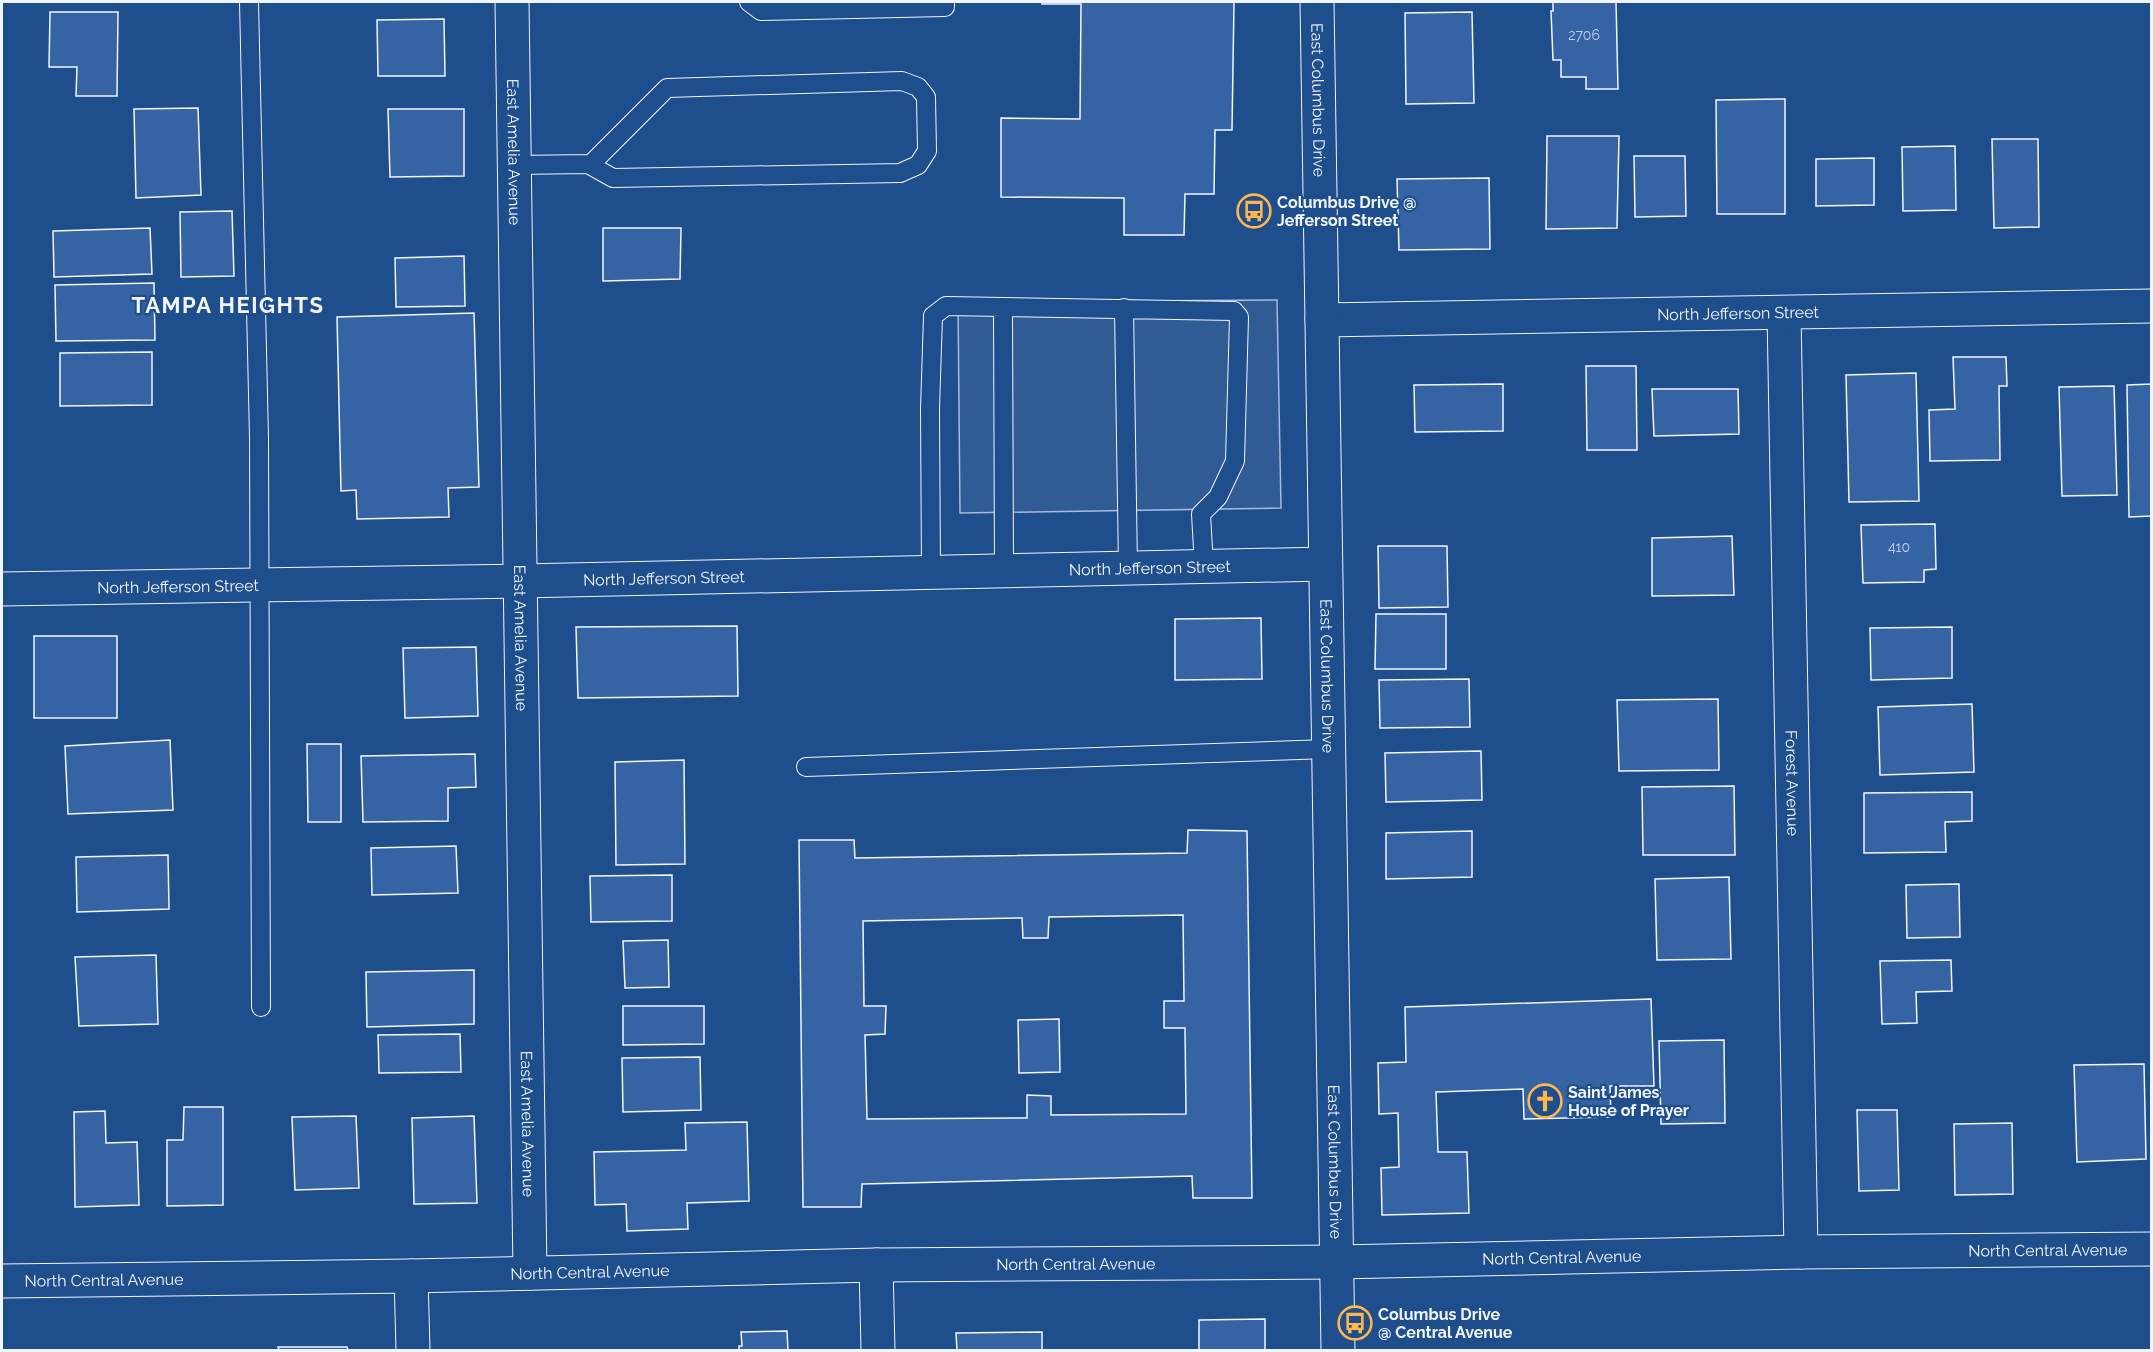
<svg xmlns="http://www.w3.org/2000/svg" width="2153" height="1352" font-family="Raleway,sans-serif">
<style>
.built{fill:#305b95;stroke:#a8bbd7;stroke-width:1.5}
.building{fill:#3563a3;stroke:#f2f6ff;stroke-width:1.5;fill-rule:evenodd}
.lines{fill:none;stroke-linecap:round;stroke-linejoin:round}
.service-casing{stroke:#f2f6ff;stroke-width:20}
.minor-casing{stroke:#f2f6ff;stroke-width:35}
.secondary-casing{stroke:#f2f6ff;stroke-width:35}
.service{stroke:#1f4e8c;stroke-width:18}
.minor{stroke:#1f4e8c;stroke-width:33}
.secondary{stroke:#1f4e8c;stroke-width:33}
.labels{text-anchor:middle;stroke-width:4.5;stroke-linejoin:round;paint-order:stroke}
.number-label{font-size:14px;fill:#c3d1e8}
.street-label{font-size:16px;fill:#f2f6ff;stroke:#1f4e8c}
.poi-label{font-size:16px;font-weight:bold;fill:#f2f6ff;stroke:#1f4e8c;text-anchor:start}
.district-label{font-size:22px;font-weight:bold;letter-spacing:1.5px;fill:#f2f6ff;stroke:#1f4e8c}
</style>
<rect width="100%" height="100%" fill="#1f4e8c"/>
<path class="built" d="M1277 300 1281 508 960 513 958 302Z"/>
<path class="building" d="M1042 2H1234L1232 130H1215L1214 194H1185L1184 235H1124V198L1001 197V118L1080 119 1081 4H1042Z
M1553 2H1616L1618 89H1586V77H1561V60H1553L1551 11H1553Z
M50 12H118L117 96H76L77 67H49Z
M1472 12 1474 103 1406 104 1405 13Z
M444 19 445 76H378L377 20Z
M1785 99V214H1717L1716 100Z
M198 108 201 195 136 198 134 109Z
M388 109H464V176L390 177Z
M1547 136H1619L1617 228 1546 229Z
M1992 139H2038L2039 227 1994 228Z
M1955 146 1956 210 1903 211 1902 147Z
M1634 156H1685L1686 216 1635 217Z
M1874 158V205L1816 206V159Z
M1489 178 1490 249 1399 250 1397 179Z
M232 211 234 276 181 277 180 212Z
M150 228 152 274 54 277 53 231Z
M603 228H681L680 279 603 281Z
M464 256 465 306 396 307 395 258Z
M154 283 155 340 56 341 55 285Z
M474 313 479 487 448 488 449 517 357 519 356 490 341 491 337 317Z
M152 352V405L60 406V353Z
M1953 357H2006L2007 386H1999L2000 460 1930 461 1929 410 1955 409Z
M1586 366H1636L1637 450H1587Z
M1916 373 1919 501 1849 502 1846 375Z
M1503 384V431L1415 432 1414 385Z
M2152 384V516L2129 517 2127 385Z
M2114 386 2117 495 2062 496 2059 387Z
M1652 389H1738L1739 434 1654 436Z
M1935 524 1936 569 1924 570V582L1863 583 1861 525Z
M1732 536 1734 595 1652 596V538Z
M1378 546H1447L1448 607 1379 608Z
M1376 614H1446V669H1375Z
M1261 618 1262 679 1175 680V619Z
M737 626 738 696 578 698 576 627Z
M1952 627V678L1871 680 1870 628Z
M34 636H117V718H34Z
M476 647 478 716 405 718 403 648Z
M1469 679 1470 727 1380 728 1379 680Z
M1718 699 1719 770 1619 771 1617 700Z
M1972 704 1974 772 1880 775 1878 707Z
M170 740 173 810 68 814 65 746Z
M307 744H341V822H308Z
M1481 751 1482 800 1386 802 1385 753Z
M475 754 476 787 448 788V821L363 822 361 756Z
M684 760 685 864 616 865 615 762Z
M1734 786 1735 855H1643L1642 787Z
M1972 792V821L1945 822 1946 852 1864 853V793Z
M1188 830 1247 831 1252 1198H1193L1192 1176 862 1184 861 1207H803L799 840H854L855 858 1187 853ZM1183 915 1184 1001H1164V1028H1185L1186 1114 1051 1115V1096L1027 1095V1118L867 1119 865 1035 885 1034 886 1006H864L863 921 1022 918 1023 938H1048L1049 917Z
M1472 831V877L1386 879V833Z
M456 846 458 893 372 895 371 848Z
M168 855 169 909 77 912 76 857Z
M672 875V921L591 922 590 876Z
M1729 877 1731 959 1657 960 1655 879Z
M1959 884 1960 937 1907 938 1906 885Z
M668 940 669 987 625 988 623 941Z
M156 955 158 1024 79 1026 75 957Z
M1951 960 1952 991 1916 992 1917 1023 1882 1024 1880 961Z
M474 970V1024L367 1027 366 972Z
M1651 999 1654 1086H1610L1611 1117 1524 1119 1523 1089 1436 1092 1438 1152H1467L1469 1213 1382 1215 1381 1168 1399 1167 1398 1113 1379 1114 1378 1063 1406 1062 1405 1007Z
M623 1006H704V1044L623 1045Z
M1059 1019 1060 1072 1019 1073 1018 1020Z
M460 1034 461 1072 379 1073 378 1035Z
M1724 1040 1725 1123 1661 1124 1659 1041Z
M700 1057 701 1110 623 1112 622 1058Z
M2144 1064 2146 1159 2077 1162 2074 1065Z
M184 1107H223V1205L167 1206V1140H183Z
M1857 1110H1897L1899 1190 1859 1191Z
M105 1111 106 1143 137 1142 139 1205 75 1207 74 1112Z
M356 1116 359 1188 295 1190 292 1117Z
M474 1116 477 1203 414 1204 412 1118Z
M747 1122 749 1201 687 1203 688 1229 627 1231 626 1204 595 1205 594 1152 686 1150 685 1123Z
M2012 1123 2013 1194 1955 1195 1954 1124Z
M1265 1319V1350H1199V1320Z
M787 1331 788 1350H800H739V1346H742L741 1332Z
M1042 1332V1350H957L956 1333Z
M278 1347H347L348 1350H279Z"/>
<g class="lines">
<defs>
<path id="service" d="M249 2 259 438 261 1007
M749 2 761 11 945 7V2
M515 165 588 164 613 178 900 173 918 165 927 151 926 97 918 87 902 81 667 88 591 164
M1003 307 1004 570
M1124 308 1128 568
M931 572 930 409 933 316 946 306 1234 311 1239 317 1235 461 1218 497 1201 514 1204 566
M806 767 1328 749"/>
<g id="minor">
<path id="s1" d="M512 2 530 1273"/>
<path id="s2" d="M1784 313 1801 1252"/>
<path id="s3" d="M1322 320 2152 306"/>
<path id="s4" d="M2 589 521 581 1325 564"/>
<path d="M876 1265 878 1350"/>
<path d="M411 1276 413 1350"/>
<path id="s5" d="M2 1281 411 1276 876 1265 1337 1262 1801 1252 2152 1249"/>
</g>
<g id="secondary">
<path id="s6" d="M1317 2 1338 1350"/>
</g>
</defs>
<use href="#service" class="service-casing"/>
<use href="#minor" class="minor-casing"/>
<use href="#secondary" class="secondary-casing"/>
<use href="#service" class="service"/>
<use href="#minor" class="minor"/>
<use href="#secondary" class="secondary"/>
</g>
<defs>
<symbol id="bus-ring" viewBox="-11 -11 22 22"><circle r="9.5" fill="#1f4e8c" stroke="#ffb74d" stroke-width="1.5"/><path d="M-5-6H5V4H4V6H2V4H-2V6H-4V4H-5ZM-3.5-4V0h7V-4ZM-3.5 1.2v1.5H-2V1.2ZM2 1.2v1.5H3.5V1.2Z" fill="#ffb74d"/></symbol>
<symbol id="church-ring" viewBox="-11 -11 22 22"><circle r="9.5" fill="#1f4e8c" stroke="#ffb74d" stroke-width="1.5"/><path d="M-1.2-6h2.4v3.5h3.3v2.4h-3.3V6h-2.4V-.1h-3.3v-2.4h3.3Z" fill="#ffb74d"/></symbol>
</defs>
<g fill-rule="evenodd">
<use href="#bus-ring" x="1235" y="192" width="38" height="38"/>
<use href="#church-ring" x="1526" y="1082" width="38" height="38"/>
<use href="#bus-ring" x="1336" y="1304" width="38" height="38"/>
</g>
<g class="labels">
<g class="number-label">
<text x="1584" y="40">2706</text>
<text x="1899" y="552">410</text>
</g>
<g class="street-label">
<text dy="6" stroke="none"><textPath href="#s6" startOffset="98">East Columbus Drive</textPath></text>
<text dy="6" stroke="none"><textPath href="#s1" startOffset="150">East Amelia Avenue</textPath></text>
<text dy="6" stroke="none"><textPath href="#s3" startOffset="416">North Jefferson Street</textPath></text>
<text dy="6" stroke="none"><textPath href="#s4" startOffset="1148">North Jefferson Street</textPath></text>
<text dy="6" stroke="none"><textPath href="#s4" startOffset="662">North Jefferson Street</textPath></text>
<text dy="6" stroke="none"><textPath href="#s4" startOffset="176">North Jefferson Street</textPath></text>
<text dy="6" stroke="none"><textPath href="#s1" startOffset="636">East Amelia Avenue</textPath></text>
<text dy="6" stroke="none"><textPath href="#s6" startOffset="674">East Columbus Drive</textPath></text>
<text dy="6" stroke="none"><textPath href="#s2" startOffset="470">Forest Avenue</textPath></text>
<text dy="6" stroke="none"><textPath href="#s1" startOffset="1122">East Amelia Avenue</textPath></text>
<text dy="6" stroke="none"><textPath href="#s6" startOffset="1160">East Columbus Drive</textPath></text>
<text dy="6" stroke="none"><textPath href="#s5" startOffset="2046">North Central Avenue</textPath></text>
<text dy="6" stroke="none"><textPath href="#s5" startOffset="1560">North Central Avenue</textPath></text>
<text dy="6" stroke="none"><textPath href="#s5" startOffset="1074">North Central Avenue</textPath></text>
<text dy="6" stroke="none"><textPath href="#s5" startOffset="588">North Central Avenue</textPath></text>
<text dy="6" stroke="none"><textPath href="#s5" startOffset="102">North Central Avenue</textPath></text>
</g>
<g class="poi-label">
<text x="1277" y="208">Columbus Drive @<tspan x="1277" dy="18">Jefferson Street</tspan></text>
<text x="1568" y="1098">Saint James<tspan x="1568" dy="18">House of Prayer</tspan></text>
<text x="1378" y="1320">Columbus Drive<tspan x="1378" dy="18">@ Central Avenue</tspan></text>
</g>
<g class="district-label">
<text x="228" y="313">TAMPA HEIGHTS</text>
</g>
</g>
<rect width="2153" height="1352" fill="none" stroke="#f2f6ff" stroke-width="6"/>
</svg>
